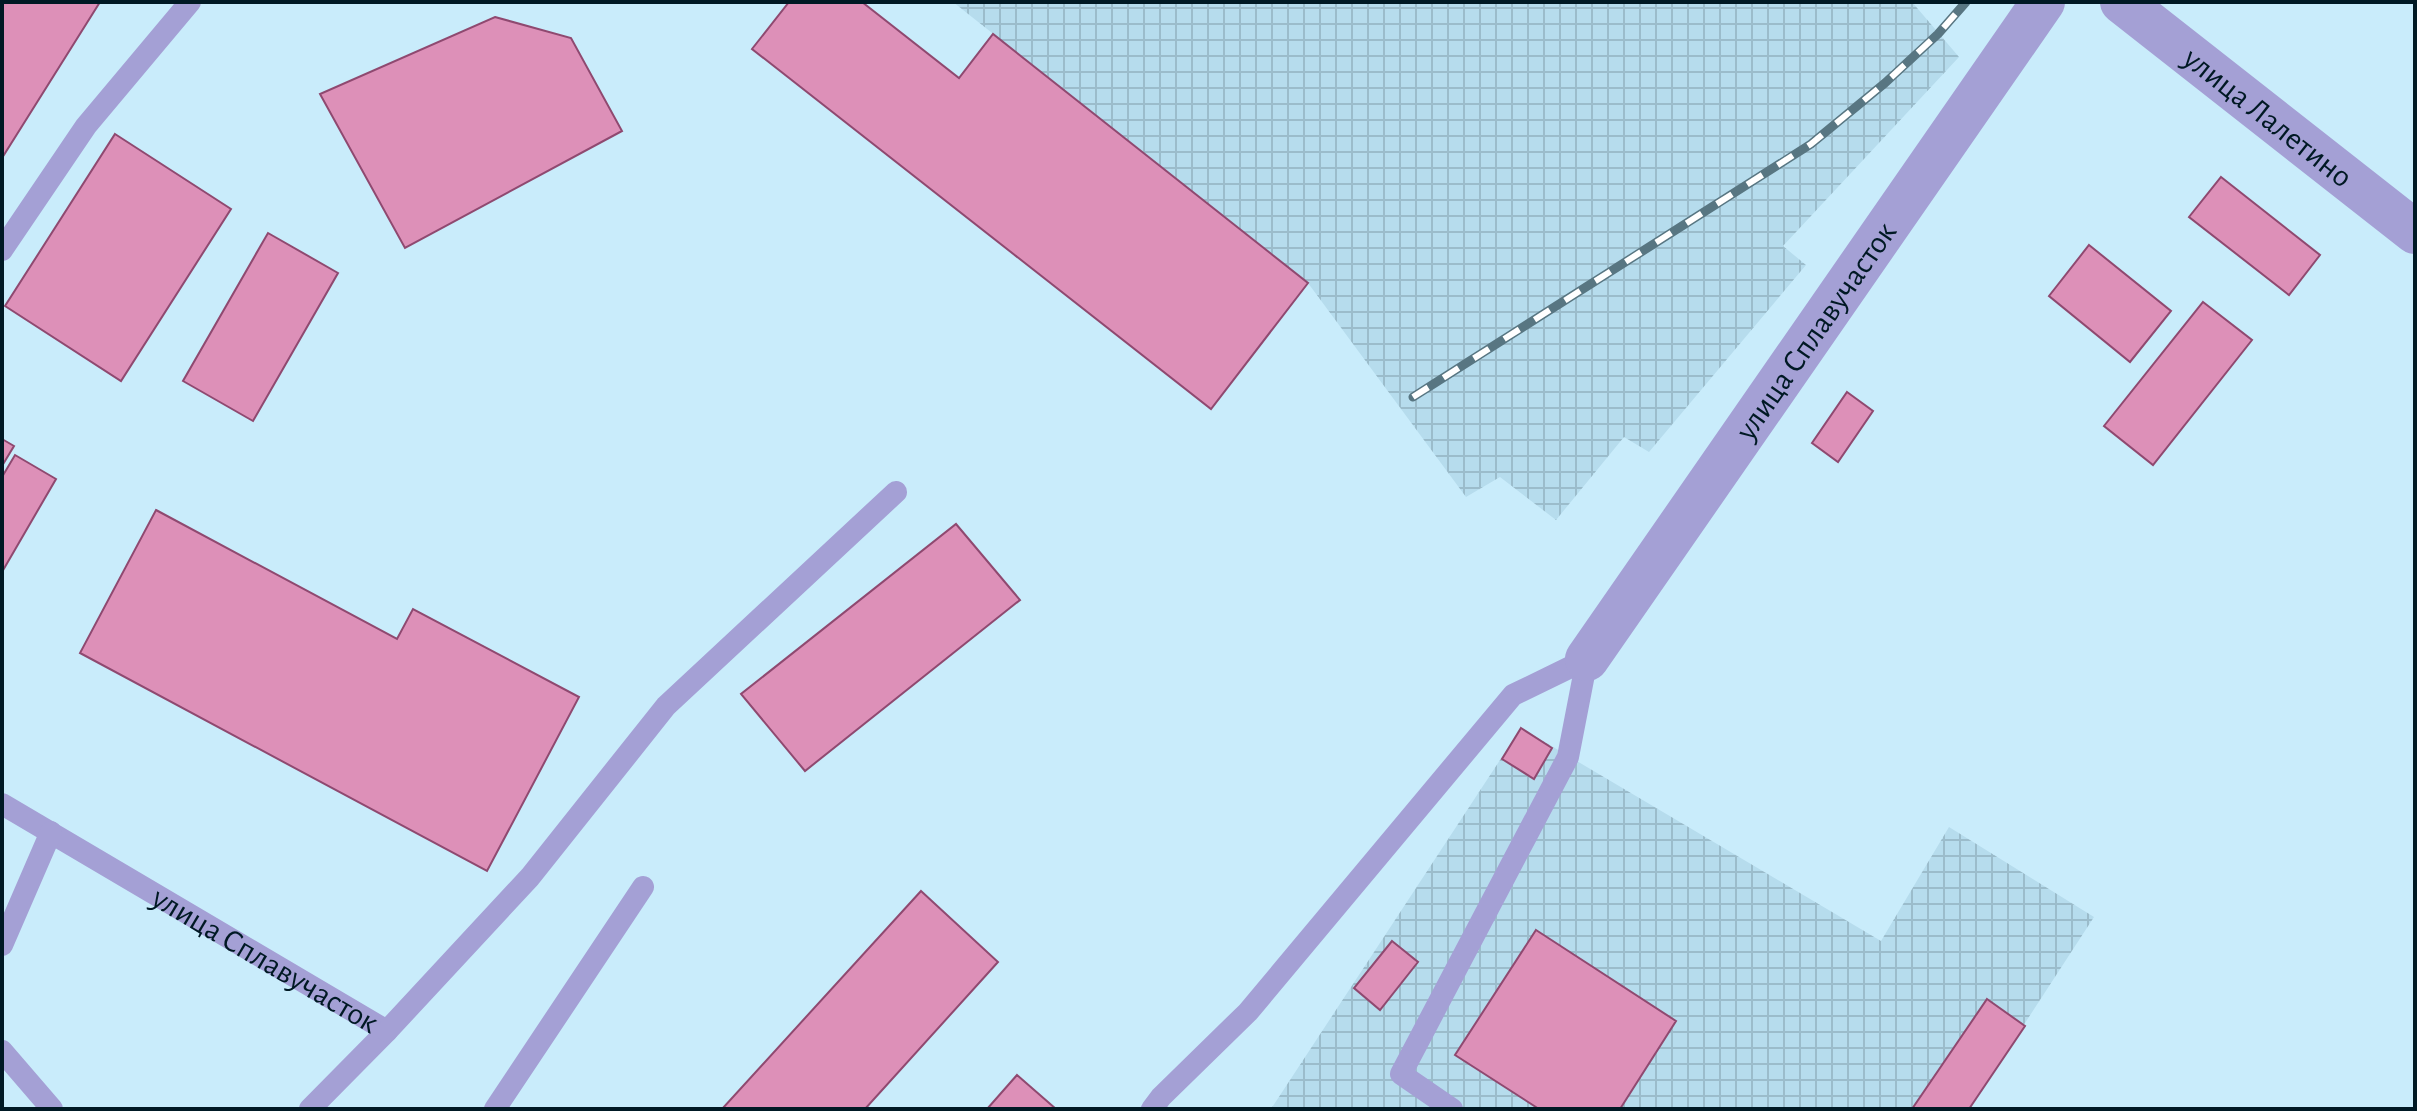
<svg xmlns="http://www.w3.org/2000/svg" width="2417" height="1111" font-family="'Alegreya Sans',sans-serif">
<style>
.industrial{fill:url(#industrial-grid)}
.building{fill:#dd90b8;stroke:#8f4970;stroke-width:2}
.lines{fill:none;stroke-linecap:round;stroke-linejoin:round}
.lane{stroke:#a4a0d5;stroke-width:22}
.street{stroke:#a4a0d5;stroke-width:44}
.rail-casing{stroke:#587682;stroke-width:9}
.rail{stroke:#fff;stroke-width:6;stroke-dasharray:18;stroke-linecap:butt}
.labels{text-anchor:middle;stroke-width:6;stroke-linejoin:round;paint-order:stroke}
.street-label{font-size:32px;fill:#001924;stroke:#fff}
</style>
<defs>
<pattern id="industrial-grid" width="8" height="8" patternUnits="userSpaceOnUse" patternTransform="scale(2)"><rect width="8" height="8" fill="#b6dced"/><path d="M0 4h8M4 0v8" fill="none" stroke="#9bbccb"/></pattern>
</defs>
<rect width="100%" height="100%" fill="#c9ecfb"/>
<path class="industrial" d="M953 2H1912L1959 57 1783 246 1806 265 1649 452 1624 437 1556 520 1500 477 1466 497 1308 283Z
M1521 728 1881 941 1949 827 2094 917 1969 1109H1271Z"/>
<path class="building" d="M2 2H100L2 158Z
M789 2H862L959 78 993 34 1308 283 1211 409 752 49Z
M495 17 571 38 622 131 405 248 320 94Z
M115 134 231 209 121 381 5 306Z
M2221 177 2320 255 2289 295 2189 217Z
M268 233 338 273 253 421 183 381Z
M2089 245 2171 311 2130 362 2049 296Z
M2203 302 2252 340 2153 465 2104 426Z
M1847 392 1873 411 1838 462 1812 443Z
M2 439 14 446 2 466Z
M15 455 56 479 2 572V477Z
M156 510 397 639 413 609 579 697 487 871 80 653Z
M956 524 1020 600 805 771 741 694Z
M1521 728 1552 748 1534 779 1502 759Z
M921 891 998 962 865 1109H722Z
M1536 930 1676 1021 1620 1109H1539L1455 1055Z
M1392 941 1418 962 1380 1010 1354 988Z
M1987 999 2025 1026 1969 1109H1912Z
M1017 1075 1056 1109H987Z"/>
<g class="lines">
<g class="lane">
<path d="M2 250 86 126 190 2"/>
<path id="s1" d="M2 804 387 1031 310 1109"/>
<path d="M2 945 51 832"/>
<path d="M387 1031 530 877 666 706 896 492"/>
<path d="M2 1051 52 1109"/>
<path d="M495 1109 643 887"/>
<path d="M1152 1109 1161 1097 1248 1012 1513 695 1587 659"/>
<path d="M1452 1109 1401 1074 1568 757 1587 659"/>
</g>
<g class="street">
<path id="s2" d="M2122 2 2415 232"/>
<path id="s3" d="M1587 659 2043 2"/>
</g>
<defs>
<path id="rail" d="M1413 397 1811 144 1885 83 1938 34 1966 2"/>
</defs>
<use href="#rail" class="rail-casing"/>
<use href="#rail" class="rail"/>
</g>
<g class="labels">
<g class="street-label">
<text dy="11" stroke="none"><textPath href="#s2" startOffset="186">улица Лалетино</textPath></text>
<text dy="11" stroke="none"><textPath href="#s3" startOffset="400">улица Сплавучасток</textPath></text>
<text dy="11" stroke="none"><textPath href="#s1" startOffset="306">улица Сплавучасток</textPath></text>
</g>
</g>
<rect width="2417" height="1111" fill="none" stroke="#001924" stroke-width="8"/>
</svg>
